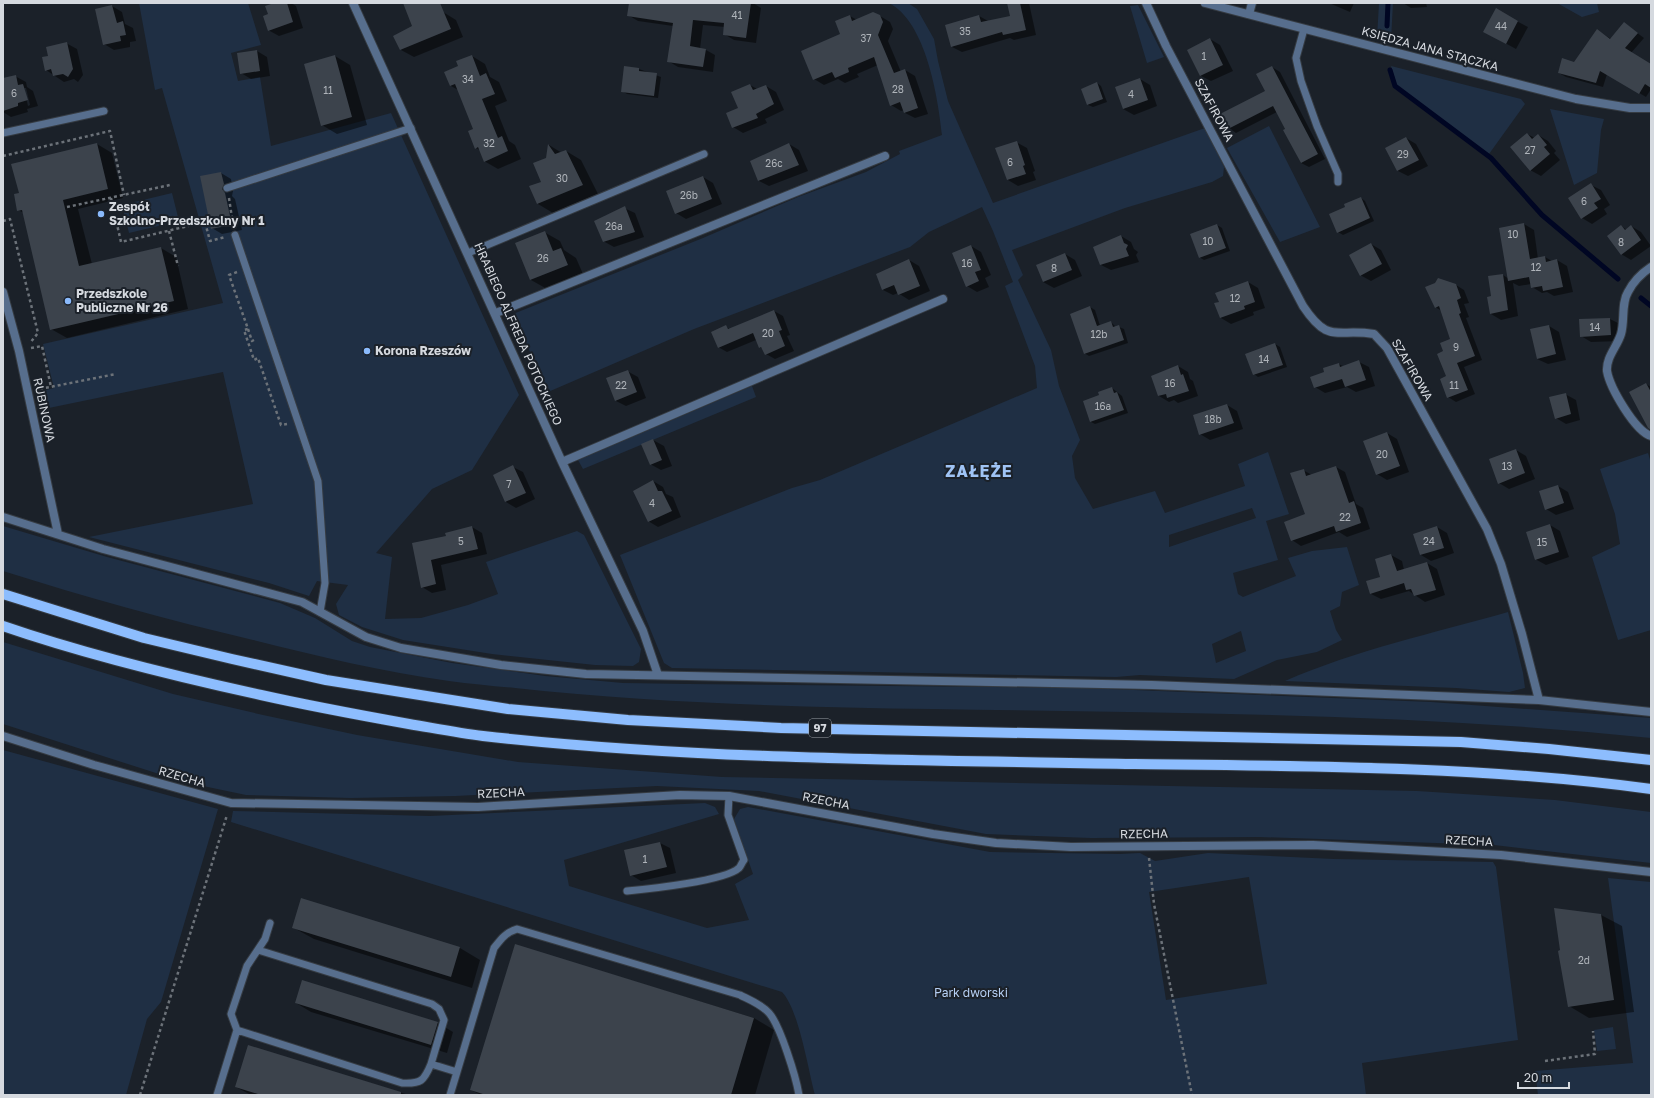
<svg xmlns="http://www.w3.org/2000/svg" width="1654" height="1098" font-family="'Golos Text',sans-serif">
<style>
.green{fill:#1f2f44;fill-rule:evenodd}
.shadow{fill:#0007;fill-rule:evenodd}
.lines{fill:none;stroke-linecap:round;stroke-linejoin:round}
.stream{stroke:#000623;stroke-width:5}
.building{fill:#3c434c}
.service-casing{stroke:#353b42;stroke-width:9}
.minor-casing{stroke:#353b42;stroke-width:10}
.tertiary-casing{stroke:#353b42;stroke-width:10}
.primary-casing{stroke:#353b42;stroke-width:12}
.path{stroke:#6c7279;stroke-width:2.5;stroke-dasharray:3 3;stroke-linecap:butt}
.service{stroke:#576e8d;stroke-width:7}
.minor{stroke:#576e8d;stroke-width:8}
.tertiary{stroke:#576e8d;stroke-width:8}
.primary{stroke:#8dbdfe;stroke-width:10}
.poi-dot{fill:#8abafc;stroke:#1b2129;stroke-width:1.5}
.labels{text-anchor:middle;stroke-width:4;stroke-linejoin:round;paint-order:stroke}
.number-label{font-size:10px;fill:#afb4ba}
.shield{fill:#1b2129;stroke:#9da2a8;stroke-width:1}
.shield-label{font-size:11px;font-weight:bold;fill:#d5d9df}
.street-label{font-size:12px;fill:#d5d9df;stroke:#1b2129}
.poi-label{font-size:12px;font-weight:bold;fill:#d5d9df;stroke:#1b2129;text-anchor:start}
.park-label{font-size:12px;fill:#b6cff3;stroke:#1b2129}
.district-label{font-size:16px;font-weight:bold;letter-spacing:1px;fill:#9fc3f4;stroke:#1b2129}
</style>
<rect width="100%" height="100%" fill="#1b2129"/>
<path class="green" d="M139 3H248L261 45 231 53 238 81 260 77 271 146 391 113 519 395 472 470 432 489 376 553 392 557 385 619 421 618 468 605 498 594 486 562 577 531 584 535 641 649 639 662 633 666 595 665 492 654 403 640 362 627 339 615 336 604 348 585 317 581 309 596 269 583 89 537 253 504 223 372 44 409 38 392 54 388 43 344 223 303 162 88 155 90Z
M889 3H908L917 9 934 39 938 61 948 101 993 203 1205 128 1224 167 1223 176 1212 182 1125 208 1012 250 1023 275 1018 280 1051 350 1059 386 1080 440 1072 456 1075 478 1093 509 1155 491 1165 513 1245 486 1238 464 1268 452 1289 514 1266 521 1278 560 1233 573 1238 594 1243 597 1296 576 1288 558 1312 551 1347 547 1359 585 1342 592 1340 606 1330 611 1336 630 1342 640 1317 652 1277 660 1234 679 1140 675 1116 677 672 668 664 663 620 555 792 488 820 480 1037 388 1035 366 1005 286 1013 282 993 231 982 207 929 232 910 247 694 329 548 392 513 314 703 238 798 197 866 172 900 154 899 151 942 135C938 97 926 22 889 3ZM1252 508 1256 518 1169 547V535ZM1241 631 1246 651 1216 663 1212 644Z
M1379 3H1393L1391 40 1377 38Z
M1557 3H1597L1599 12 1582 17Z
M1138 5 1164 57 1147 63 1130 6Z
M1391 66 1521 99 1525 104 1489 154 1397 86Z
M1550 109 1604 119 1601 130 1597 173 1574 185Z
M1269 126 1320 227 1280 242 1227 148Z
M172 193 179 221 129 233 122 205Z
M752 386 756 397 583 469 578 460Z
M1648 453 1651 463V630L1618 640 1592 557 1620 544 1615 514 1600 469Z
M3 526 107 557 280 603 315 618 352 641 370 647 452 663 545 676 623 683 687 684 1084 688 1431 702 1651 718V738C1413 713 1172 713 933 709 793 707 654 703 515 688 493 686 471 684 449 681 383 672 317 656 253 640 168 620 85 597 3 571Z
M1508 612 1523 673 1525 688 1509 692 1456 688 1285 681C1356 650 1434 633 1508 612Z
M3 642 173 694 263 715 357 735 518 762 722 777 1417 791 1555 800 1651 812V863L1494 845 1260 837 1091 838 986 834 759 791 657 786 455 796 351 798 246 795 184 782 3 724Z
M3 750 218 809 161 1002 147 1019 126 1095H3Z
M705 803 715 807 719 814 564 860 569 886 707 928 749 920 735 884 753 874 734 819 740 809 748 807 990 852 1120 854 1140 853 1155 861 1208 853 1334 859 1493 862 1496 867 1518 1040 1362 1063 1366 1095H815C808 1069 799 1010 782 992L231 822 233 811 430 816ZM1249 877 1267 984 1166 1000 1149 892Z
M1608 878 1651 882V1095H1538L1535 1071 1633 1063Z
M1613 1027 1616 1049 1597 1051 1594 1030Z"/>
<path class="shadow" d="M277 3H291L296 6 303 28 279 36 268 30 269 15Z
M404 3H437L443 12 456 20 463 37 414 57 401 50 413 27Z
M630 3H753L761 8 756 43 734 40 724 34 725 27 703 25 700 49 706 50 715 55 713 72 678 67 668 61 673 26 638 21 628 15Z
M1008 3H1029L1036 35 1014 40 1010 38 962 52 952 47 979 16 990 22 1011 17Z
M1329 3H1354L1350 12Z
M1403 3H1426L1427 7 1411 8Z
M112 6 122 12 125 24 133 28 136 41 130 42V47L114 50 104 44Z
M1496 10 1528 27 1516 49 1494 37Z
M850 16 857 20 880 16 890 22 893 29 888 41 901 72 905 70 915 76 928 114 915 118 905 113 904 110 901 111 891 105 878 65 857 74 859 77 845 83 838 79 824 85 814 79 842 35Z
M1624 23 1644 38 1631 53 1651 65V89L1646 97 1607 74 1603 87 1566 77 1559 73 1574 63 1597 30 1611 39Z
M1210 39 1220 45 1233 71 1211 81 1201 76 1188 50Z
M66 43 77 49 83 75 78 82 74 79 64 82 46 70 49 57Z
M257 51 267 57 270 76 251 79 241 73Z
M335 56 350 65 367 125 337 134 322 125Z
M472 56 485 64 490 77 499 82 507 101 495 106 509 141 515 145 521 159 498 169 484 161 480 150 476 148 474 129 458 90 451 86 445 72 459 67Z
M1272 67 1280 72 1325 159 1309 167 1301 163 1277 112 1236 133 1229 128 1266 92Z
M639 69 661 77 658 98 627 94 622 91Z
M15 76 26 82 27 87 33 91 38 106 27 109 28 112 11 117 3 112V79ZM24 88H26L30 105 28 106Z
M1140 79 1150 85 1157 106 1134 115 1123 109Z
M1097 83 1101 86 1107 102 1093 107 1088 105 1082 89Z
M750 85 757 89 766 86 776 92 784 110 765 119 767 123 743 133 733 127 739 109Z
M1527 134 1535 138 1538 135 1548 141 1556 151 1554 153 1560 160 1541 176 1530 170Z
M1406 138 1416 144 1428 166 1408 176 1398 171Z
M1016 142 1027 148 1035 171 1033 172 1036 180 1018 186 1008 180 996 149Z
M97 144 112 153 123 198 78 209 92 264 161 248 176 257 188 309 67 338 51 329 24 213 18 210 20 194Z
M789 144 799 150 808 171 769 186 759 181 751 161Z
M549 145 562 153 566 151 581 160 598 194 553 213 538 204 531 187 542 182Z
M221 173 231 179 233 191 232 196 235 199 242 230 222 234 212 228Z
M703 177 713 183 722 204 686 219 676 213Z
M1591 185 1601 190 1610 205 1604 209 1607 214 1592 224 1582 218 1569 199Z
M1361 198 1365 201 1374 221 1343 235 1338 232 1346 208Z
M624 208 635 213 644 237 614 247 603 241 605 216Z
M1524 224 1534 230 1538 259 1545 257 1552 261 1557 260 1567 266 1573 292 1554 296 1547 292 1542 293 1532 287 1531 284 1519 286 1513 283 1518 316 1501 320 1491 314 1488 298 1492 297 1503 275 1509 279Z
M1217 225 1222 228 1230 251 1204 260 1199 257Z
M1621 226 1627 230 1631 226 1641 232 1651 246 1631 260 1621 254Z
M544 232 560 241 564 250 576 258 583 274 547 289 531 280 516 244Z
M1121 236 1131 242 1134 249 1138 252 1136 255 1139 262 1111 270 1101 265Z
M1371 244 1381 250 1391 270 1371 281 1360 275Z
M971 246 981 252 991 275 985 278 989 287 977 292 967 286Z
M1065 254 1075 260 1082 276 1054 288 1043 282Z
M909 260 919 266 930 291 909 300 898 293 893 295 883 290Z
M1248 282 1258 288 1265 308 1253 312 1254 315 1231 324 1221 318 1216 304Z
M1456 285 1464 290 1469 303 1464 304 1469 317 1466 318 1482 360 1464 367 1475 394 1456 402 1448 397 1444 352 1451 340 1442 311 1435 307Z
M1090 307 1095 310 1100 326 1111 322 1116 327H1119L1124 329 1128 343 1089 356 1084 353Z
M774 311 783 316 790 335 787 336 794 351 775 359 766 354 764 350 760 347 756 340 727 352 718 347 726 327 730 329Z
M1610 319 1620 324 1621 341 1591 342 1581 336Z
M1549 326 1559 332 1566 360 1548 364 1537 359Z
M1275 344 1280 347 1287 367 1258 377 1254 374Z
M1359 362 1369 367 1375 386 1356 392 1347 387 1325 393 1315 387 1325 373 1339 364 1344 367Z
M1178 366 1188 372 1190 379 1193 381 1198 396 1178 403 1174 400 1169 402 1159 396 1153 377Z
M627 371 638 377 646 398 626 406 616 401Z
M1646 384 1651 387V424Z
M1112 388 1122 396 1128 413 1095 424 1091 422 1100 396Z
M1565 394 1576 400 1580 420 1566 424 1556 418Z
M1227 405 1237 411 1243 429 1210 440 1200 434Z
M1387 433 1397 439 1409 472 1387 480 1377 474Z
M653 440 664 446 672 466 661 470 650 464 642 445Z
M1516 450 1526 456 1535 479 1509 489 1499 483Z
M513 467 523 472 535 499 516 508 506 502 494 475Z
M1336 467 1345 472 1356 504 1363 508 1370 529 1347 537 1339 532 1301 546 1292 540 1306 515 1303 470 1312 475Z
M653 481 663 487 666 494 673 497 681 517 658 527 648 521Z
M1558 486 1568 492 1574 509 1556 515 1546 509Z
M1550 525 1560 531 1569 557 1546 565 1535 559Z
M472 527 482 533 487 554 441 565 446 590 432 593 422 587 413 544 447 537Z
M1437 527 1447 533 1454 553 1431 561 1421 555 1414 534Z
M1391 555 1402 561 1404 570 1427 563 1437 569 1445 595 1425 602 1409 591 1381 599 1371 594Z
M660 843 670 848 676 873 641 881 631 875Z
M1555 909 1601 915 1622 926 1634 1012 1589 1018 1569 1006Z
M294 928 460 948 480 960 472 988 314 939Z
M515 945 754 1018 774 1030 755 1095H481L471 1090Z
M303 981 438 1023 453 1032 447 1053 311 1012 296 1003Z
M249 1046 409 1095H251L236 1087Z"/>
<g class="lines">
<path class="stream" d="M1387 26 1388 3
M1390 70 1395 86 1491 158 1542 215 1618 279
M1641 298 1651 306"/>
</g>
<path class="building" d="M274 3H287L293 22 268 31 263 16 268 14 265 6Z
M403 3H440L451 29 400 50 393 36 412 26Z
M629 3H751L746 38 723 35 724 23 693 20 690 46 706 49 703 67 667 62 673 23 627 16Z
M1007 3H1020L1026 30 1003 35 1002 32 951 47 945 25 979 15 981 22 1010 16Z
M112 5 117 23 123 21 126 35 120 36 121 41 103 45 95 9Z
M1496 8 1518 21 1506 44 1483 32Z
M873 12 880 15 883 22 878 35 894 73 905 69 918 108 904 113 900 102 890 106 874 57 848 68 849 72 835 78 832 72 813 80 801 51 840 34 835 21 850 15 852 21Z
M1624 22 1638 33 1625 48 1651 64V88L1645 84 1639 94 1600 71 1596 83 1558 73 1562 58 1574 62 1597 29 1610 39Z
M1210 38 1223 65 1200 76 1187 50Z
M67 42 73 69 68 77 63 74 53 76 51 69 45 71 42 57 48 56 46 47Z
M257 50 260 71 240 74 237 53Z
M335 55 352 117 321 126 304 64Z
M472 55 480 76 486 73 495 94 482 99 498 138 502 136 508 151 484 162 478 147 475 149 468 131 473 129 455 84 450 86 444 72 458 66 456 61Z
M624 66 639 68V71L657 73 654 96 621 92Z
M1272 66 1318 154 1301 163 1283 130 1285 129 1273 106 1228 129 1220 114 1265 91 1256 74Z
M16 75 18 85 23 84 28 100 18 103V106L3 111V78Z
M1140 78 1148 100 1123 109 1115 87Z
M1097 82 1103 99 1087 105 1081 89Z
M750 84 753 90 766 85 774 104 756 114 758 118 732 128 726 113 738 108 731 92Z
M1527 133 1532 139 1538 134 1547 145 1544 147 1550 154 1530 171 1510 147Z
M1406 137 1419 160 1397 171 1385 148Z
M1017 141 1025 165 1023 166 1026 174 1007 180 995 148Z
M97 143 108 189 63 200 79 266 161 247 174 301 50 330 22 210 17 211 14 194 19 193 11 164Z
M789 143 799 165 758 181 750 161Z
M548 144 555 154 566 150 583 185 537 204 529 186 541 182 533 163 546 158Z
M221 172 224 184 222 189 225 193 232 225 211 229 200 176Z
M703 176 712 199 675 214 666 191Z
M1591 183 1601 199 1594 203 1598 208 1581 219 1568 198Z
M1361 197 1370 218 1337 233 1329 214 1345 207 1344 204Z
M625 206 635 232 603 242 594 221Z
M1524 223 1530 259 1545 256 1546 262 1557 259 1563 287 1543 291 1542 286 1531 288 1529 277 1508 281 1499 228Z
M1217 224 1226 248 1199 258 1190 234Z
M1621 225 1625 230 1631 225 1641 240 1621 255 1607 236Z
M545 231 553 251 561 248 568 265 530 280 515 243Z
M1121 235 1124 243 1128 245 1126 249 1129 256 1100 265 1093 247Z
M1371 243 1382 264 1360 276 1349 255Z
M971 245 981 270 975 272 979 281 966 287 952 253Z
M1065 253 1072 270 1043 282 1036 265Z
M909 259 920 286 898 295 894 285 882 290 876 274Z
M1503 274 1508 310 1490 314 1487 297 1491 296 1488 276Z
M1438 278 1456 284 1461 298 1457 300 1461 313 1459 314 1475 356 1457 363 1468 390 1447 398 1440 379 1446 376 1437 354 1443 351 1440 343 1450 339 1439 306 1435 308 1425 287 1435 283Z
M1248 281 1255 302 1244 306 1245 309 1220 318 1214 303 1219 302 1215 293Z
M1090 306 1097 326 1111 321 1113 327 1119 325 1124 340 1084 354 1070 314Z
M774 310 782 330 779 331 785 346 765 355 761 347 759 348 753 333 718 348 711 332 726 325 728 329Z
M1610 318 1611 335 1580 337 1579 319Z
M1549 325 1556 354 1537 359 1530 329Z
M1275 343 1283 365 1253 375 1245 354Z
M1359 360 1366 380 1345 387 1342 379 1314 388 1310 377 1324 372 1323 368 1339 363 1340 367Z
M1178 365 1181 375 1183 374 1189 391 1167 398 1166 394 1158 396 1151 376Z
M628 370 637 392 615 401 606 378Z
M1646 383 1651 392V430L1648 428 1629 392Z
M1112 387 1114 393 1117 392 1124 410 1090 422 1083 401 1099 395 1098 392Z
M1566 393 1571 414 1555 419 1549 397Z
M1227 404 1234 423 1199 435 1193 415Z
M1387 432 1400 466 1376 475 1363 441Z
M653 439 662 460 650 465 641 444Z
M1516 449 1525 473 1498 484 1489 459Z
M513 465 526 493 505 502 493 475Z
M1336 466 1349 503 1354 501 1361 523 1336 532 1334 526 1291 541 1284 522 1305 514 1290 473 1304 469 1306 476Z
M653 480 658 491H662L672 511 648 522 633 491Z
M1558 485 1564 503 1545 510 1539 491Z
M1550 524 1559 552 1535 560 1526 532Z
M472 526 478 549 431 560 436 584 421 588 412 543 446 536 445 533Z
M1437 526 1444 548 1420 555 1413 534Z
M1391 554 1397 571 1427 562 1436 590 1414 596 1411 589 1406 590 1404 583 1370 594 1366 581 1380 577 1375 559Z
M660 842 667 867 630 876 624 850Z
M301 898 460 947 451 977 292 928Z
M1554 908 1601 914 1614 1000 1568 1007 1558 951 1560 950Z
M515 944 754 1018 731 1095H486L470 1090Z
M302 980 438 1022 431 1045 295 1003Z
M248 1045 401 1092V1095H261L235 1087Z"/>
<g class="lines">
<defs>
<path id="service" d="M1304 29 1296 58 1301 81 1317 126 1338 174V182
M3 133 104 111
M227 188 411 128
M235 235 318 481 325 583 320 612
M468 253 704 154
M627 891C648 889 725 881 739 868 741 866 742 862 744 860L728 815 729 796
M258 950 432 1004 439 1009 444 1020 431 1064
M237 1030 402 1083C421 1084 424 1081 431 1064L457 1072 450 1095
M457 1072 494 948C501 939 505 933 517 929L740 995C750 1000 761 1004 769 1013 780 1025 796 1077 799 1095
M217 1095 237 1030 231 1014 247 966 265 939 270 923"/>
<path id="minor" d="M353 3 562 462 643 631 658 675
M1146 3 1166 46 1303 306C1329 345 1336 328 1374 334L1387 348 1487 529 1501 564 1522 634 1539 700
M1249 14 1252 3
M1651 267C1642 273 1633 282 1628 292 1621 303 1625 321 1621 334 1617 347 1606 357 1607 371 1610 388 1635 431 1651 436
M3 292 19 351 58 534
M496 313 885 156
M562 462 943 299
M3 517 103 549 302 602 366 637 401 648 501 665 586 674 1152 685 1539 700 1651 712
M3 736 94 765 231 803 478 807 680 795 729 796 933 834 996 843 1071 847 1313 845 1501 855 1651 872"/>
<path id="tertiary" d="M1205 3 1576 99 1630 108H1651"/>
<path id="primary" d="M3 594 144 638 232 659 326 680 508 709 628 720 781 728 1461 742 1549 749 1651 760
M3 626C87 655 174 676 261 695 310 706 359 715 409 724 433 728 458 733 483 736 699 760 917 760 1134 764 1306 766 1480 766 1651 789"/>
</defs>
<use href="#service" class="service-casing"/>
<use href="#minor" class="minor-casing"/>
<use href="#tertiary" class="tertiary-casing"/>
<use href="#primary" class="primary-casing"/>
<path class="path" d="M3 156 110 131 124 195
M111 198 121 242 205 222 210 241 225 237
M229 198 233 225
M67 207 170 185
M3 221 10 219 38 333 30 343
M169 231 178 266
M237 272 229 275 248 329 244 330 254 360 258 358 281 425 287 424
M248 329 252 341 254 340
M31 348 42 346 51 387
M40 389 116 374
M1149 858 1154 904 1192 1095
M1545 1061 1595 1054 1593 1031
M140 1095 227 815"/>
<use href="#service" class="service"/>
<use href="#minor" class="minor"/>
<use href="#tertiary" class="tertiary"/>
<use href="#primary" class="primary"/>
</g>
<g class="poi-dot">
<circle cx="101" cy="214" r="4"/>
<circle cx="68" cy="301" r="4"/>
<circle cx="367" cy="351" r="4"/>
</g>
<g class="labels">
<g class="number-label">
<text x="737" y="19">41</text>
<text x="1501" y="30">44</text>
<text x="965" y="35">35</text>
<text x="866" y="42">37</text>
<text x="1204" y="60">1</text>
<text x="468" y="83">34</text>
<text x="898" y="93">28</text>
<text x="328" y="94">11</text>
<text x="14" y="97">6</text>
<text x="1131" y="98">4</text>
<text x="489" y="147">32</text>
<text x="1530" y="154">27</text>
<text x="1403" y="158">29</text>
<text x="1010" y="166">6</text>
<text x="774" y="167">26c</text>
<text x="562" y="182">30</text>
<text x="689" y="199">26b</text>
<text x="1584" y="205">6</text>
<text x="614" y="230">26a</text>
<text x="1513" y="238">10</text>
<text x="1208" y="245">10</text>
<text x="1621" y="246">8</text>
<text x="543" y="262">26</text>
<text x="967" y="267">16</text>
<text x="1536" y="271">12</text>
<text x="1054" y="272">8</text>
<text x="1235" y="302">12</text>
<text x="1595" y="331">14</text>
<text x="768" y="337">20</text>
<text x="1099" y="338">12b</text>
<text x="1456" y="351">9</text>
<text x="1264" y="363">14</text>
<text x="1170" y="387">16</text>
<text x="621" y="389">22</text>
<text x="1454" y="389">11</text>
<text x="1103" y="410">16a</text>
<text x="1213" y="423">18b</text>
<text x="1382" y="458">20</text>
<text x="1507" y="470">13</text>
<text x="509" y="488">7</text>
<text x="652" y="507">4</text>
<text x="1345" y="521">22</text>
<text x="461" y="545">5</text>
<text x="1429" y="545">24</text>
<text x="1542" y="546">15</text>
<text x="645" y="863">1</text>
<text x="1584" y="964">2d</text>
</g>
<rect class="shield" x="809" y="719" width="22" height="18" rx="3"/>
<g class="shield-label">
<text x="820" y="732">97</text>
</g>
<g class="street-label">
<text transform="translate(1430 49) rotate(15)" y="4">KSIĘDZA JANA STĄCZKA</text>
<text transform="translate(1214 110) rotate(62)" y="4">SZAFIROWA</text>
<text transform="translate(518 334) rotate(66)" y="4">HRABIEGO ALFREDA POTOCKIEGO</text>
<text transform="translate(1412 370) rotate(60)" y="4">SZAFIROWA</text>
<text transform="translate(44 410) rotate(78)" y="4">RUBINOWA</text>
<text transform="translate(182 777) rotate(16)" y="4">RZECHA</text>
<text transform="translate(501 793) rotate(-3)" y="4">RZECHA</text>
<text transform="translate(826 801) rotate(11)" y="4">RZECHA</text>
<text transform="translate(1144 834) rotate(-1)" y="4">RZECHA</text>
<text transform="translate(1469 841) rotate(3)" y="4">RZECHA</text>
</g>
<g class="poi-label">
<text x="109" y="211">Zespół<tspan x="109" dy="14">Szkolno-Przedszkolny Nr 1</tspan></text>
<text x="76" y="298">Przedszkole<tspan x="76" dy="14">Publiczne Nr 26</tspan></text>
<text x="375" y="355">Korona Rzeszów</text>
</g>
<g class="park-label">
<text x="971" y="997">Park dworski</text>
</g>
<g class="district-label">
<text x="979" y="477">ZAŁĘŻE</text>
</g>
</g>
<rect width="1654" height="1098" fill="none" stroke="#d5d9df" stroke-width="8"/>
<path d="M1518 1082v6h51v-6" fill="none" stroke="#d5d9df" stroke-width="2"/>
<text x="1524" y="1082" font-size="12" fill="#d5d9df" stroke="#1b2129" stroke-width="3" paint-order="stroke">20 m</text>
</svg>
